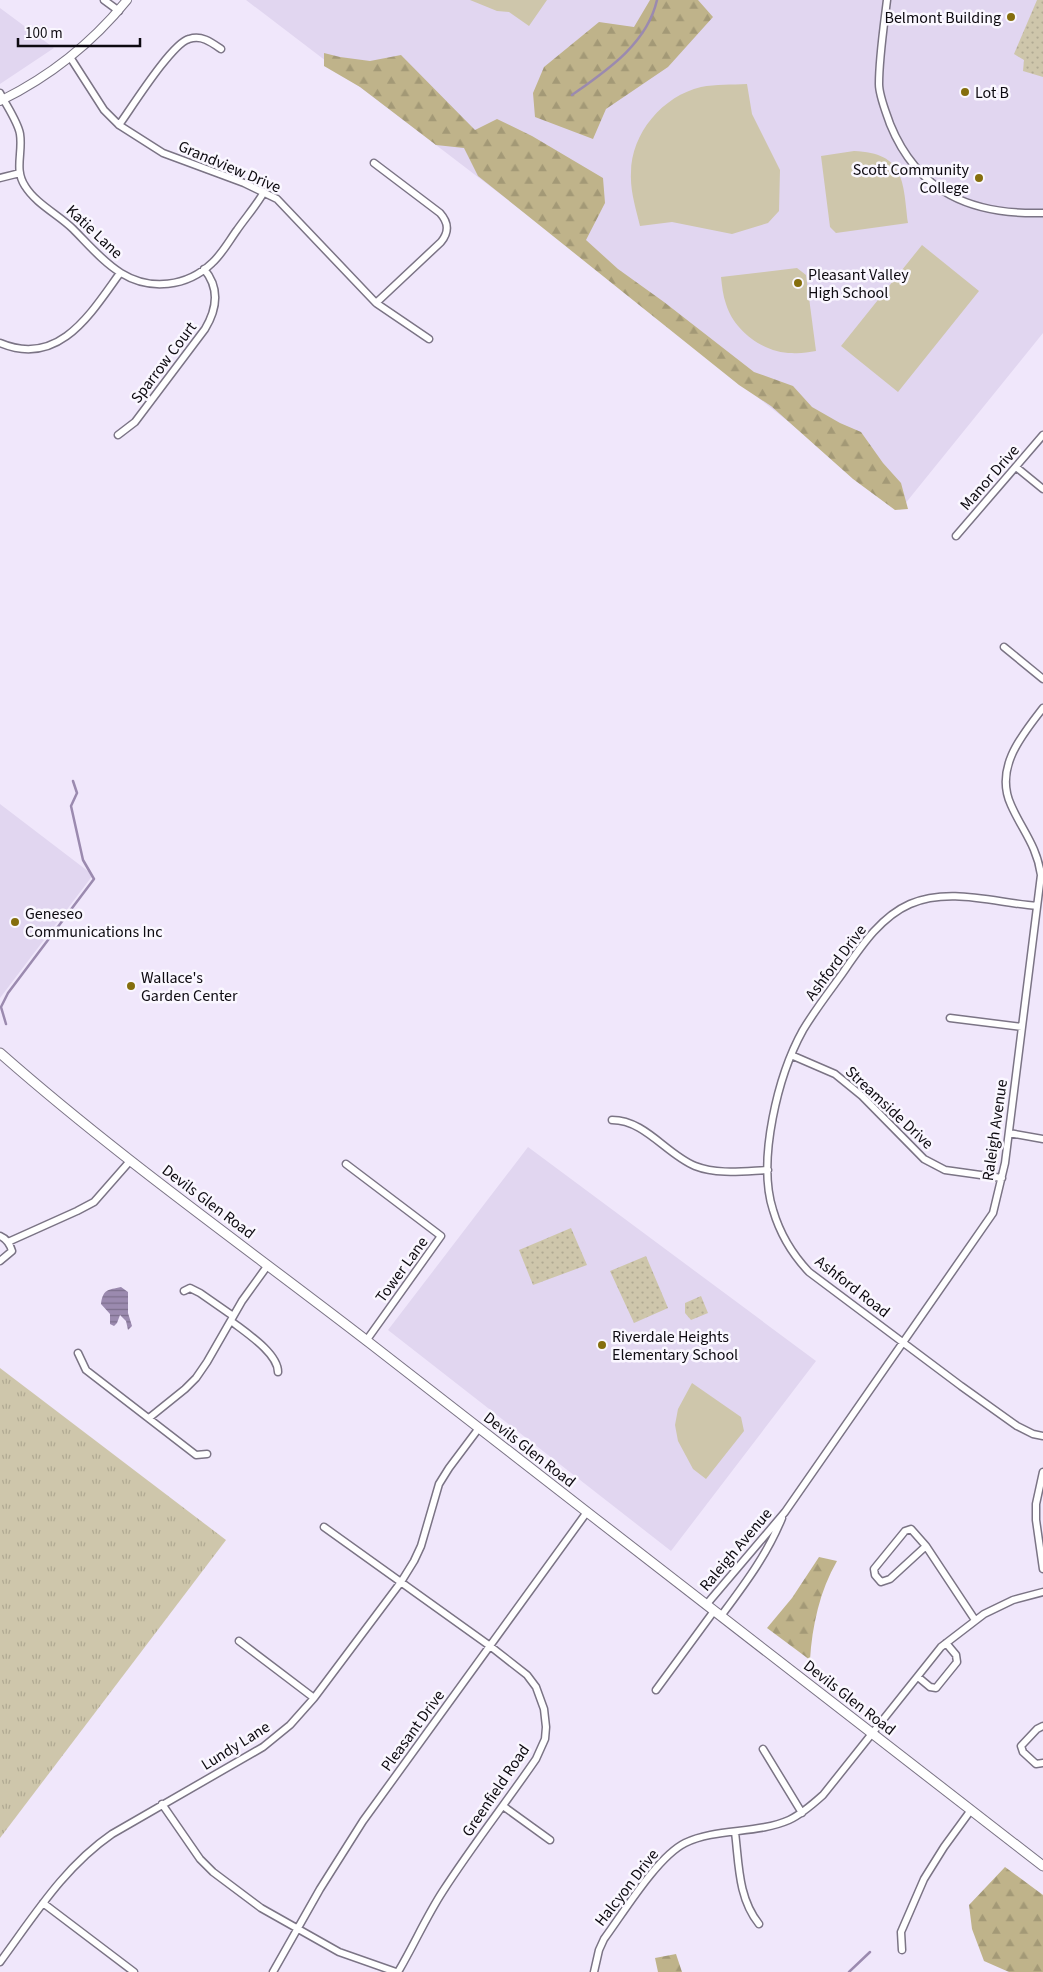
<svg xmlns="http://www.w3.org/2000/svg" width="1043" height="1972" font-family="'Source Sans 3',sans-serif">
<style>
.built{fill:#e1d6f0}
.grass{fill:url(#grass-tufts)}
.forest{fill:url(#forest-firs)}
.park{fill:url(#park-dots)}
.pitch{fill:#cec6ab}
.water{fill:url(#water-rules)}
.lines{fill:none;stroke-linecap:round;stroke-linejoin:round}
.stream{stroke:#9b8aaf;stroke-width:2.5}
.minor-casing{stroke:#7b7485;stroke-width:9}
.tertiary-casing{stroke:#7b7485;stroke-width:10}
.secondary-casing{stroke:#7b7485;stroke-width:11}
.minor{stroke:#fff;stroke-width:6}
.tertiary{stroke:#fff;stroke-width:8}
.secondary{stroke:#fff;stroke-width:9}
.poi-dot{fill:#856e0d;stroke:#faf7ff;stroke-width:2}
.labels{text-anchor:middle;stroke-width:5;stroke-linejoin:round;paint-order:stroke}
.poi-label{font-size:16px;fill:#0d0a10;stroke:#faf7ff;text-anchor:start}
.street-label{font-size:16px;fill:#0d0a10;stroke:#faf7ff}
</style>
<defs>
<pattern id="grass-tufts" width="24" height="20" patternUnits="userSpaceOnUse" patternTransform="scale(1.25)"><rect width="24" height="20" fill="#cec6ab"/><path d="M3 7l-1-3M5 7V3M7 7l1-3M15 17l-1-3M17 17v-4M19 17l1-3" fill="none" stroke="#b0a992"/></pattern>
<pattern id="forest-firs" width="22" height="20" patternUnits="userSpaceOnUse" patternTransform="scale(1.25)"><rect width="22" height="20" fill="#bfb38a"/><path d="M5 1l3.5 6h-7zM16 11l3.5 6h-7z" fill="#a39976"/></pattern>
<pattern id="park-dots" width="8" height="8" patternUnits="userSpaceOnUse" patternTransform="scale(1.25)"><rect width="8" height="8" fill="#cec6ab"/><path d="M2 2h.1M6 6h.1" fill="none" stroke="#b0a992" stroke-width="1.8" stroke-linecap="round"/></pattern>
<pattern id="water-rules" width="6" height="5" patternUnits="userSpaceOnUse" patternTransform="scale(1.25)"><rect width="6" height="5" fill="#9b8aaf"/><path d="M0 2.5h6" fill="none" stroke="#7d6f8d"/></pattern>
</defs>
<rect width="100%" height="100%" fill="#f0e7fb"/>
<path class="built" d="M246 0H1043V333L900 510 529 216Z
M0 8 54 48 0 84Z
M0 804 93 875 0 998Z
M528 1147 816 1361 671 1551 388 1330Z"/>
<path class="grass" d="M0 1368 226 1540 0 1838Z"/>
<path class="forest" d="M650 0H698L713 17 668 67 606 109 593 139 535 117 533 93 544 67 599 22 634 27Z
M324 53 340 57 370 61 401 55 475 130 497 119 532 136 603 178 605 203 586 240 618 269 664 302 754 372 793 386 812 407 840 423 861 432 883 463 901 483 908 509 895 510 853 479 771 406 739 385 478 176 464 148 436 145 360 87 324 66Z
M819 1557 837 1561C820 1590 812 1626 810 1660L767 1628 792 1598Z
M1005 1867 1043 1895V1972H1009L984 1961 972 1929 969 1905Z
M676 1954 682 1972H658L655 1958Z"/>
<path class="park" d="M1037 0H1043V77L1023 71 1024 60 1014 54Z
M571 1228 587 1265 533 1285 519 1250Z
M646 1256 668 1308 634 1323 610 1271Z
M701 1296 708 1313 691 1320 685 1313V1303Z"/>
<path class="pitch" d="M470 0H547L529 26 509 12 497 11Z
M747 84 752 114 780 170 779 211 768 223 732 234 672 222 640 226C636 209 630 191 631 173 631 133 663 96 701 87 716 84 732 85 747 84Z
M854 151C905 153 903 181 908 223L836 233 830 227 821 156Z
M922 245 979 291 898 392 841 346Z
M797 268 806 275 816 351C808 352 800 354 792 353 764 353 734 331 726 304 723 296 722 286 721 277Z
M692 1383 741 1417 744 1431 706 1479 693 1469 678 1441 675 1425 678 1409Z"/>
<path class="water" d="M121 1287 128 1292V1313L132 1326 128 1330 126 1321 120 1315 117 1323 114 1326 110 1324V1314L101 1304C103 1289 108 1290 121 1287Z"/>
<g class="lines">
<path class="stream" d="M572 95C606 71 647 44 657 0
M6 1024 1 1007 8 993 94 879 83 860 71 806 77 793 73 781
M849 1972 870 1952"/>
<defs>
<path id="minor" d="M104 0 119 11
M887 0C884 25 879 58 879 84 879 96 886 112 890 124 918 193 972 215 1043 213
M70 57 104 110 119 125 163 153 244 183 277 199 376 303 429 339
M0 93C6 105 18 122 20 134 23 153 14 169 25 186 36 204 59 215 73 229 88 244 103 262 121 273 150 291 187 287 212 263 222 254 229 241 237 230 246 217 256 206 264 192
M119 125C132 107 172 43 189 39 202 35 211 42 221 49
M374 163 440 213C449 223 449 232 441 242L376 303
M0 178 20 173
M0 343C59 368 91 313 120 273
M118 435 135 422 205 329C217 309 220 288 204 269
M1016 467 1043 489
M956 536 1043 435
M1004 647 1043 679
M1037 906C996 903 950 887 910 904 880 917 860 948 842 974 829 992 815 1010 803 1030 778 1075 757 1160 773 1210 780 1234 792 1254 809 1272L961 1386 1017 1426 1033 1434 1043 1436
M950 1018 1022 1027
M791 1055 835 1074 862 1096 924 1159 945 1170 1002 1178
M612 1120C645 1120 666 1154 695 1166 718 1175 745 1171 768 1170
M1009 1133 1043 1139
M346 1164 441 1236 366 1341
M0 1236C7 1239 10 1244 12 1251L0 1261
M8 1242 77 1211 94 1202 130 1161
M184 1291 190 1288 200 1293 233 1316
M231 1321C245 1332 278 1353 278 1372
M78 1353 86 1370 196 1455 207 1454
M149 1418 185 1389 196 1378 207 1362 242 1301 268 1265
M1043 1472 1036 1504V1520L1043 1569
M324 1527 490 1646 527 1675 536 1687 544 1709 546 1727 545 1739 536 1759C505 1804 472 1846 443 1891 426 1917 414 1945 398 1972
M926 1546 890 1579 881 1582 875 1575 874 1569 905 1531 911 1529 926 1546 975 1620
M706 1605 785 1512 993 1213 1005 1163 1041 875C1037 846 1022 830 1011 805 994 768 1022 735 1043 708
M721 1616C744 1585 767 1555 782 1518
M239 1641 314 1698
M918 1677 930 1687 936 1688 957 1662 956 1655 946 1643
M656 1690 714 1611
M1043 1726 1037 1729 1021 1746 1023 1752 1036 1764 1043 1763
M763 1749 802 1813
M162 1804 200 1859 213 1872 261 1908 339 1952 396 1972
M503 1806 550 1840
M735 1832C739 1864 738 1898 759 1924
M43 1903 134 1972
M902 1950 901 1932 924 1879 944 1847 971 1810
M0 1962C34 1916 64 1867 112 1834L263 1747 290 1725 314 1698 401 1582 414 1561 421 1546 439 1484 449 1468 479 1428
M273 1972 320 1889 363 1821 587 1512
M594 1972 599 1950 604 1939C624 1912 657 1857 685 1843 716 1828 757 1834 789 1820 802 1814 813 1804 823 1795L941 1647 984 1614 1013 1600 1043 1592"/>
<path id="tertiary" d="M0 101C49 77 93 42 127 0"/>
<path id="secondary" d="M0 1053C118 1157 247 1248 371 1344 595 1518 819 1693 1043 1866"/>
</defs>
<use href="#minor" class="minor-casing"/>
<use href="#tertiary" class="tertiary-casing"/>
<use href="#secondary" class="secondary-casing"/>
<use href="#minor" class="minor"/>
<use href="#tertiary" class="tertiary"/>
<use href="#secondary" class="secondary"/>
</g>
<g class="poi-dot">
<circle cx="1011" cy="17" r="5"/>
<circle cx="965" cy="92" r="5"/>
<circle cx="979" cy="178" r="5"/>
<circle cx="798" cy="283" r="5"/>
<circle cx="15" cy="922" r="5"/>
<circle cx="131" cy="986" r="5"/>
<circle cx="602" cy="1345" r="5"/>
</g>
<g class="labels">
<g class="poi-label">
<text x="1001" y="23" text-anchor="end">Belmont Building</text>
<text x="975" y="98">Lot B</text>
<text x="969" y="175" text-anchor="end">Scott Community<tspan x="969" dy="18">College</tspan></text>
<text x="808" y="280">Pleasant Valley<tspan x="808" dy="18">High School</tspan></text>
<text x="25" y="919">Geneseo<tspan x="25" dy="18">Communications Inc</tspan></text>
<text x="141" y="983">Wallace's<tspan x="141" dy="18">Garden Center</tspan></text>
<text x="612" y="1342">Riverdale Heights<tspan x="612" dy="18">Elementary School</tspan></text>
</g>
<g class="street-label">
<text transform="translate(230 166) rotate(23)" y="6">Grandview Drive</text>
<text transform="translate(95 231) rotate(43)" y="6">Katie Lane</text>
<text transform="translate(163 362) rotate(-53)" y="6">Sparrow Court</text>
<text transform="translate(989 477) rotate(-49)" y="6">Manor Drive</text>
<text transform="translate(835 962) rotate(-53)" y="6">Ashford Drive</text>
<text transform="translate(890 1107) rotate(43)" y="6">Streamside Drive</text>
<text transform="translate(994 1130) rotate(-82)" y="6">Raleigh Avenue</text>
<text transform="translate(209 1201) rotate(37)" y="6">Devils Glen Road</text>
<text transform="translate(401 1269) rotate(-54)" y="6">Tower Lane</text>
<text transform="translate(853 1286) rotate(38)" y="6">Ashford Road</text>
<text transform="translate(530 1449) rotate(38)" y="6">Devils Glen Road</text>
<text transform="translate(735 1549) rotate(-50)" y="6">Raleigh Avenue</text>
<text transform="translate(850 1697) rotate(38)" y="6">Devils Glen Road</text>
<text transform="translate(412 1730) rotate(-54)" y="6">Pleasant Drive</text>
<text transform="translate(235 1745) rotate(-32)" y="6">Lundy Lane</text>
<text transform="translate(495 1790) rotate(-56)" y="6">Greenfield Road</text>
<text transform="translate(626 1887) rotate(-52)" y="6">Halcyon Drive</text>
</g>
</g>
<path d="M18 38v8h122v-8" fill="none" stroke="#0d0a10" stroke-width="2.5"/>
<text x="25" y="38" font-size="15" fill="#0d0a10" stroke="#faf7ff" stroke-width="4" paint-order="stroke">100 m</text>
</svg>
